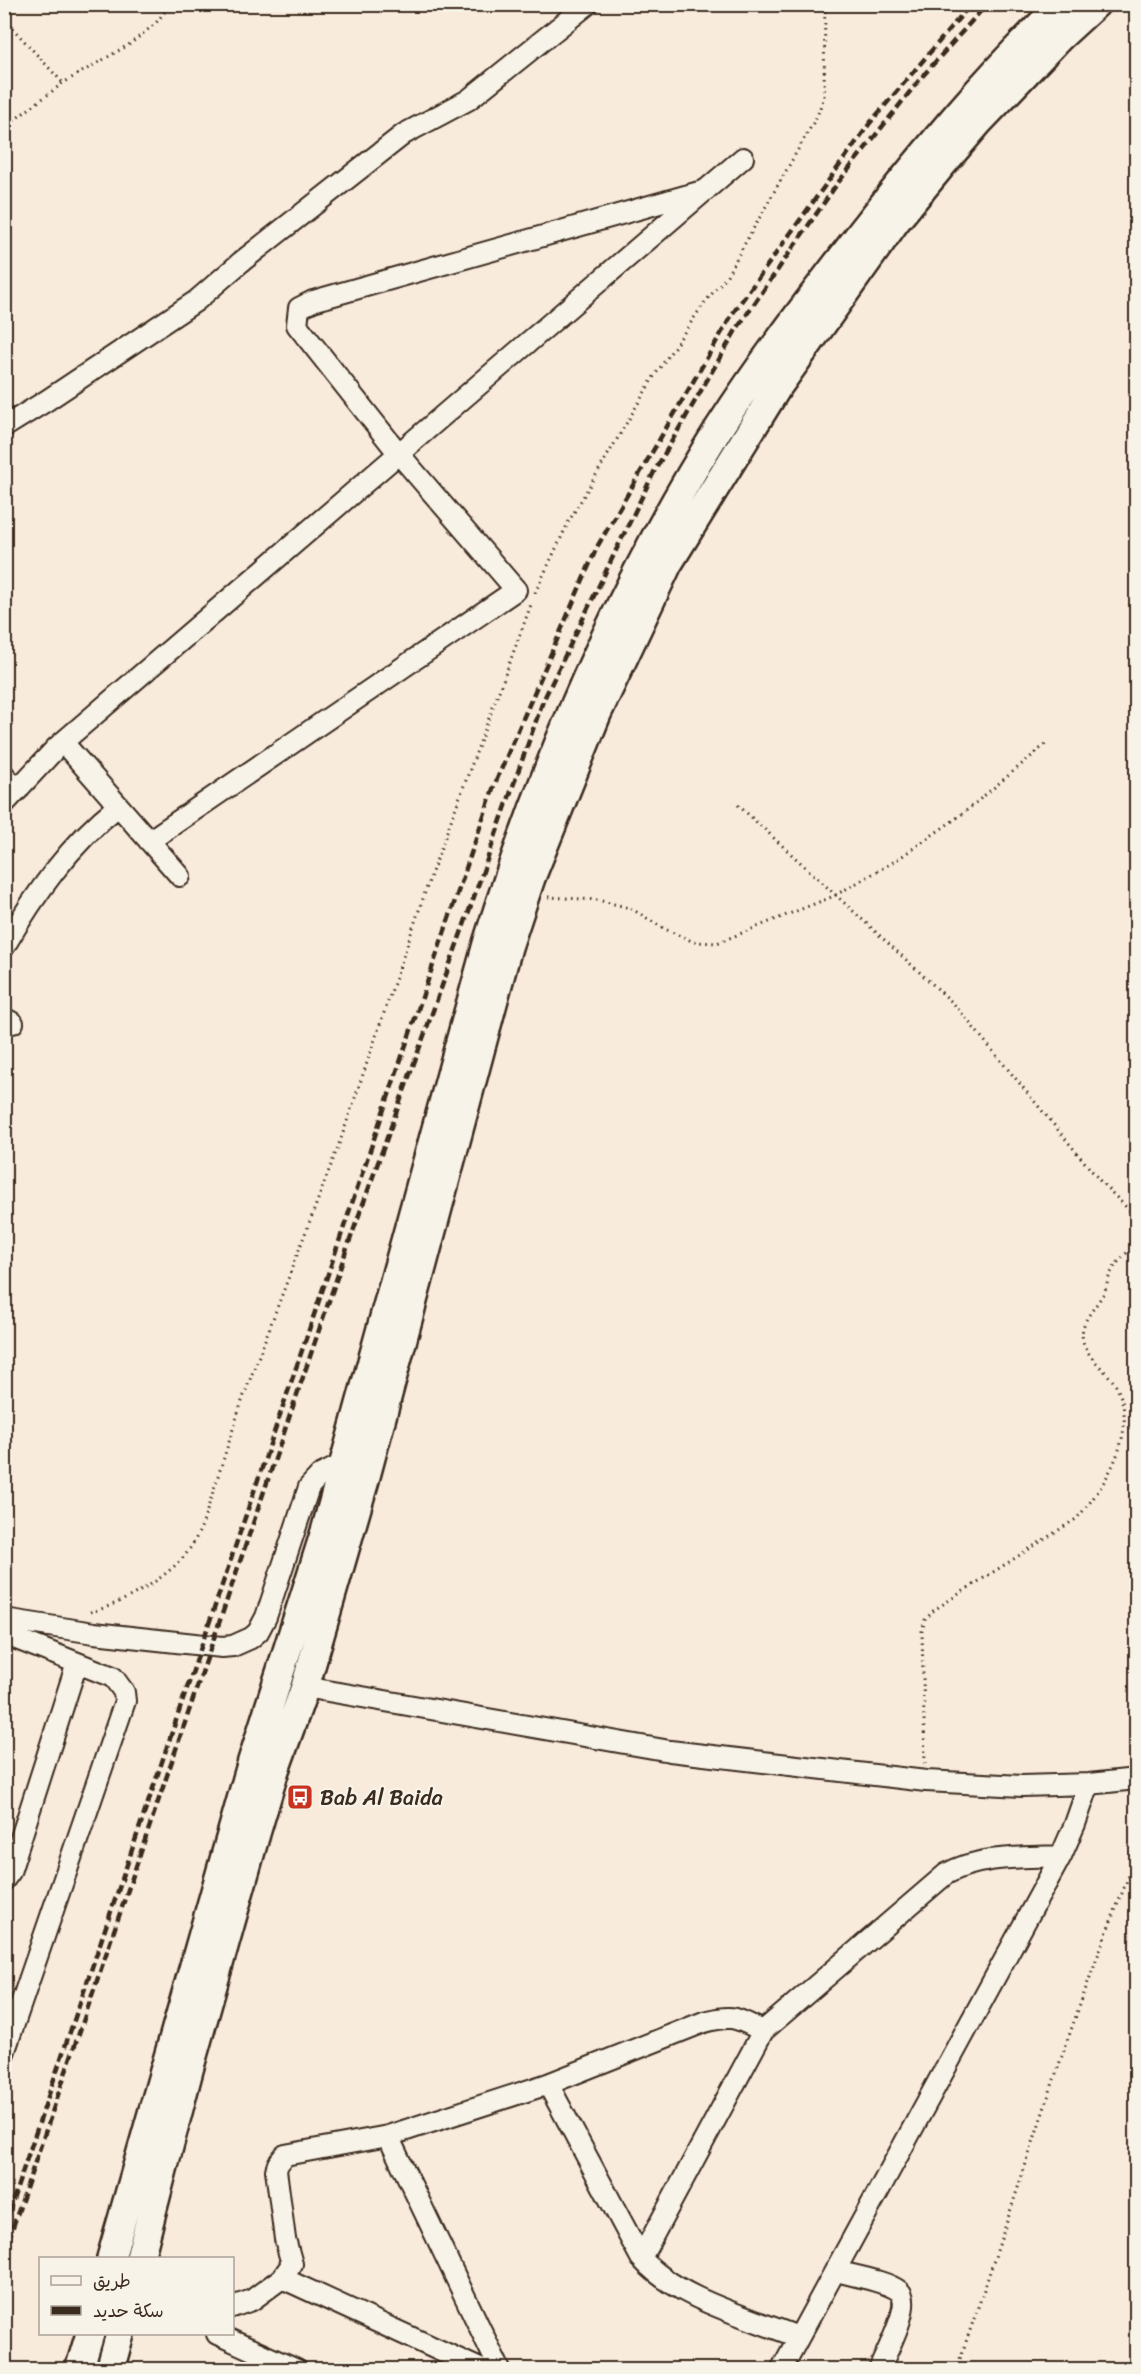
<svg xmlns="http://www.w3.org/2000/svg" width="1141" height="2374" font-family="Sriracha,'Playpen Sans Arabic',sans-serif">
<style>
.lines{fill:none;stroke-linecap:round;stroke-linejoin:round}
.street-casing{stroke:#3b2a1e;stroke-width:24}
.secondary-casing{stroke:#3b2a1e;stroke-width:32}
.path{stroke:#3b2a1e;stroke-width:3;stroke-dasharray:1.5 4.5;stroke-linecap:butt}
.street{stroke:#f7f3e8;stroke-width:20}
.secondary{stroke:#f7f3e8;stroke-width:27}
.rail{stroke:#3b2a1e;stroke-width:4.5;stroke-dasharray:9 4.5;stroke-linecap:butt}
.labels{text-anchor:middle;stroke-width:4.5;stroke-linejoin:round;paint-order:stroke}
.poi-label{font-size:22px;fill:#3b2a1e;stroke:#f7f3e8;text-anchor:start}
</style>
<rect width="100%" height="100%" fill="#f8ebdc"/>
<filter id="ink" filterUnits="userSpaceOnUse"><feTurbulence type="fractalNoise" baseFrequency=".0167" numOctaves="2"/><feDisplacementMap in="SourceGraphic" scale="12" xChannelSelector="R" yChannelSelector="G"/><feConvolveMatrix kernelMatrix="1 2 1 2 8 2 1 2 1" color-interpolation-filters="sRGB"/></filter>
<g filter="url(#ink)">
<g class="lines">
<defs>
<path id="street" d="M4 427 46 401 196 301 241 262 404 134 468 100 588 4
M61 744 67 747 180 876
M4 775 18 790
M4 804 57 747 743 158
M149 841 516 590 399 454 297 325 299 308 313 301 706 190
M4 947C35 894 70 844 118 806
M4 1018 13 1023
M4 1619 94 1633 222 1647 233 1646 251 1638 258 1632 266 1617 309 1487 320 1475 343 1464
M4 1634 113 1677 124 1692 125 1701 4 2053
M305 1687 670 1751 926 1781 1022 1786 1089 1784 1136 1779
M4 1880 10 1872 77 1663
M548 2084 641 2258C677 2299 748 2317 798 2337
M388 2136 500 2370
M641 2258 763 2031 946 1874C981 1855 1021 1858 1061 1856
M836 2271C853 2276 887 2281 899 2291 914 2303 885 2354 879 2370
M282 2278 292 2264 285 2239 276 2170 278 2164 285 2155 388 2136 548 2084 704 2022C734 2014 736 2018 763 2031
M232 2307 252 2300 282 2278 482 2370
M217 2334 297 2370
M781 2370 1061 1856 1075 1824 1089 1784"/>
<path id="secondary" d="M111 2258 252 1761 326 1528 488 940C544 762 619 587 719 428 763 359 813 295 863 230 925 151 989 73 1062 4
M140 2258 189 2070 255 1837 275 1770 305 1687 365 1480 508 947 531 878 597 714 668 564 777 388 896 221 942 165 978 123 1060 37 1096 4
M79 2370 90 2334
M110 2370 120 2334"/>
</defs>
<use href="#street" class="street-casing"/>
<use href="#secondary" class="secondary-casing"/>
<path class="path" d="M4 19 63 83
M4 128 63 83 130 44 155 24 171 4
M535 593 569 521 653 378 705 302 726 277 817 116 824 97 825 4
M738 805 954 1004 1101 1182 1136 1217
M548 897 598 900 630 908 665 929 694 942 717 943 834 896 895 861 961 815 1046 744
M90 1612C120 1605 156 1584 179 1562 190 1551 197 1537 203 1523L243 1398 342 1136 432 872 532 602
M925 1764 922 1631 925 1620 934 1610 1076 1519C1107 1485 1141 1429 1115 1384 1106 1370 1087 1358 1083 1341 1079 1322 1094 1310 1102 1296 1107 1289 1107 1279 1112 1271 1118 1260 1128 1252 1136 1244
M956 2370C1017 2200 1066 2026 1136 1859"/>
<use href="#street" class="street"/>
<use href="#secondary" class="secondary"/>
<path class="rail" d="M4 2226 494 786 597 547 733 313 870 123 971 4
M4 2253 346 1251 464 925 543 701 654 472 736 330 837 184 920 79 987 4"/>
</g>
</g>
<defs>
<symbol id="bus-square" viewBox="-11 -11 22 22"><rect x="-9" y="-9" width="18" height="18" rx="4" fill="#c8321e" stroke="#f7f3e8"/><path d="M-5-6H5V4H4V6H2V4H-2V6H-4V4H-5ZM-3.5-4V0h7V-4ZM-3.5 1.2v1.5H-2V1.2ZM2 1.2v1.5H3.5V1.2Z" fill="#fff"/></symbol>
</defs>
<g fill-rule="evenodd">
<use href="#bus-square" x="285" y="1782" width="30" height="30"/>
</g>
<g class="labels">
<g class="poi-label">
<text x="320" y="1805">Bab Al Baida</text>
</g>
</g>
<rect width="1141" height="2374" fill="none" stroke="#f7f3e8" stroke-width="24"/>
<rect x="12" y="12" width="1117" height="2350" fill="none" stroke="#3b2a1e" stroke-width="2" filter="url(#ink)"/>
<rect x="39" y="2257" width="195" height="78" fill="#f7f3e8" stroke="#aca397" stroke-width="1.5"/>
<rect x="51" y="2276" width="30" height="9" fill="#f7f3e8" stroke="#aca397" stroke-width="1.5"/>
<text x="93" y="2287" font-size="18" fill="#3b2a1e">طريق</text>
<rect x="51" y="2306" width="30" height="9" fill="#3b2a1e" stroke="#aca397" stroke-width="1.5"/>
<text x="93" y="2317" font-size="18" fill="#3b2a1e">سكة حديد</text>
</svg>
